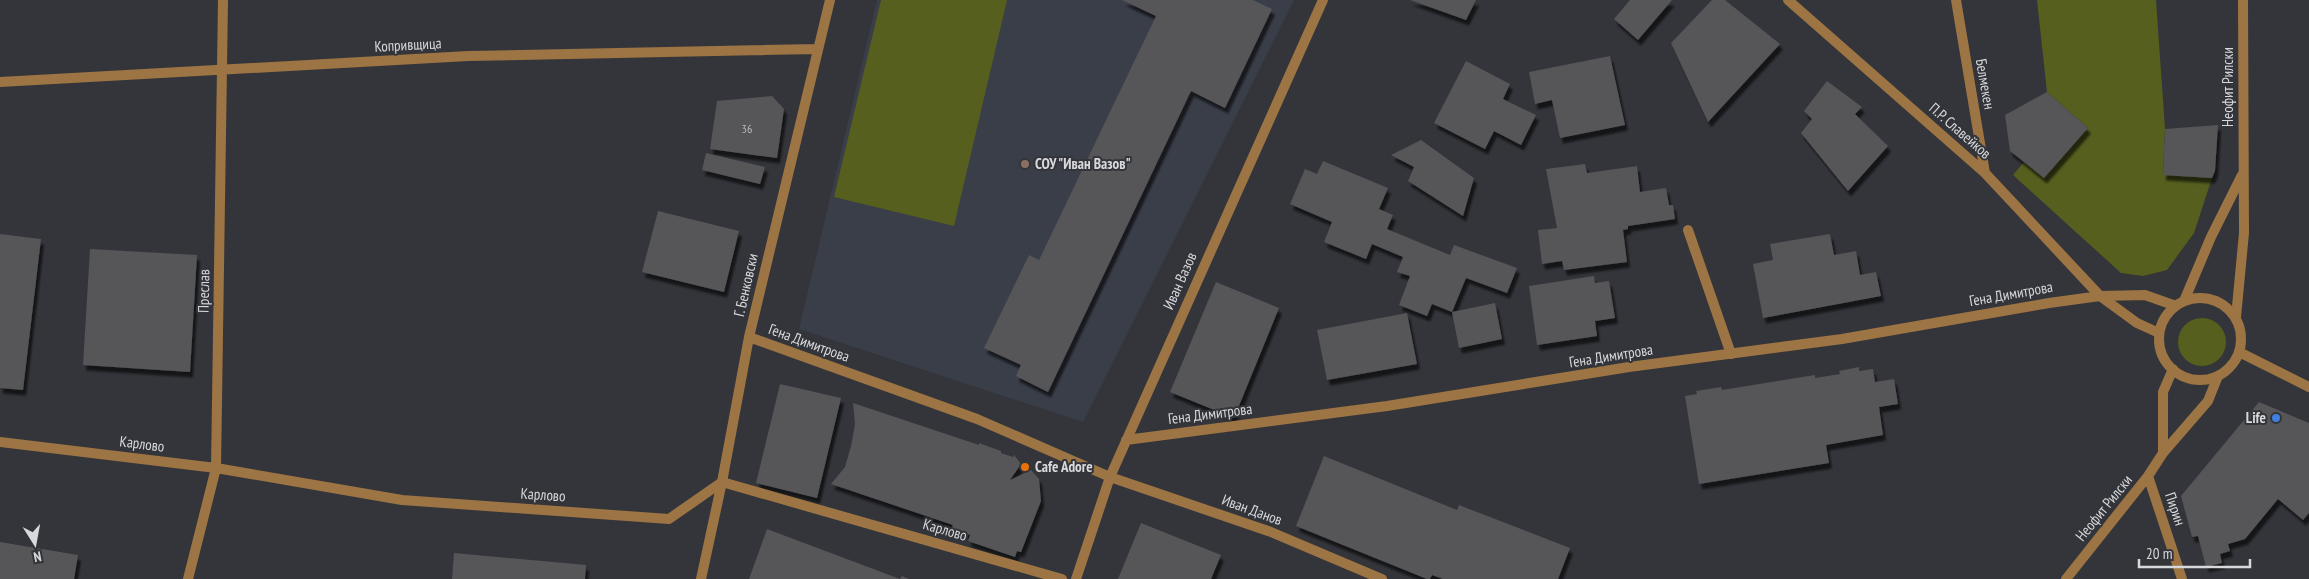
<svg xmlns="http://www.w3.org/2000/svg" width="2309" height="579" font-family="'PT Sans Narrow',sans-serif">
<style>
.built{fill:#3a3e49}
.green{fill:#565f1e}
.building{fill:#565459;filter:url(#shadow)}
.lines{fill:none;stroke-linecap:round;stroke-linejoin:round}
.service{stroke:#9d7443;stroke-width:10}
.minor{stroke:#9d7443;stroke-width:10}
.education-dot{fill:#8d6e63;stroke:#33353a;stroke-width:2}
.shop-dot{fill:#3f7fe0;stroke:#33353a;stroke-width:2}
.food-dot{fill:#e8710a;stroke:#33353a;stroke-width:2}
.labels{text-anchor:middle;stroke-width:4;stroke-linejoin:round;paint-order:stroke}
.number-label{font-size:12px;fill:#b7b8bb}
.street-label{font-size:15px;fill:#d7d9dc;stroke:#33353a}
.poi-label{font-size:15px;font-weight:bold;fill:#d7d9dc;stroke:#33353a;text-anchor:start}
</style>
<defs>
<filter id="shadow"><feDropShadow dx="3" dy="5.5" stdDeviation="1" flood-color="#0009"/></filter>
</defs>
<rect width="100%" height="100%" fill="#33353a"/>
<path class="built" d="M877 0H1294L1083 422 799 329Z"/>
<path class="green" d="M881 0H1007L954 226 834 197Z
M2037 0H2156L2165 129 2163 174 2212 178 2194 233 2167 270 2143 276 2121 273 2013 175 2024 162 2044 178 2088 128 2047 92Z
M2178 342a24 24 0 1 1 48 0a24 24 0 1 1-48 0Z"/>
<path class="building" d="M1122 0H1253L1272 9 1225 108 1191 91 1048 392 1016 376 1021 365 984 348 1029 255 1039 260 1156 16Z
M1410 0H1476L1466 20Z
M1630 0H1672L1638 40 1614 19Z
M1712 0H1725L1780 44 1708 122 1671 43Z
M1610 56 1625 125 1560 138 1552 100 1535 104 1529 72Z
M1466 61 1510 84 1503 99 1536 115 1521 145 1494 131 1485 149 1434 123Z
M1827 81 1862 107 1855 114 1888 146 1848 191 1801 133 1812 119 1804 111Z
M2047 92 2088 128 2044 178 2010 151 2005 115Z
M772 96 784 109 777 158 710 149 717 101Z
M2218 125 2215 171 2212 178 2163 175 2165 129Z
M1421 140 1474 178 1463 216 1408 181 1414 167 1391 155Z
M706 153 765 167 760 184 702 170Z
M1323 161 1388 188 1379 209 1393 215 1387 229 1450 255 1454 245 1517 268 1507 293 1466 278 1452 312 1432 304 1427 316 1399 305 1410 276 1397 272 1403 257 1372 244 1366 259 1324 242 1332 222 1290 204 1305 169 1317 174Z
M1585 164 1587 173 1637 166 1640 192 1666 188 1669 205H1673L1675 219 1628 226V229L1623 230 1627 262 1564 270 1562 261 1542 264 1538 230 1557 228 1546 169Z
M658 211 739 231 724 292 642 272Z
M0 234 41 239 23 390 0 388Z
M1830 234 1834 255 1856 251 1860 275 1876 272 1881 296 1763 318 1753 264 1773 260 1770 244Z
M90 249 197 255 190 372 83 365Z
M1594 276 1595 283 1609 281 1615 318 1595 321 1597 336 1537 345 1529 286Z
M1216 282 1279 308 1234 418 1170 392Z
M1495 303 1502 339 1459 348 1452 312Z
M1407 313 1417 364 1327 380 1317 330Z
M1859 367V371L1873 369 1875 382 1894 379 1898 404 1879 407 1883 435 1826 445 1829 463 1699 484 1685 396 1697 394 1696 391 1721 387 1722 390 1815 375V378L1840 374 1839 371Z
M780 384 841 398 817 498 756 483Z
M2259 402 2309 423V513L2303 520 2278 499 2245 539 2228 544 2230 551 2220 554 2222 563 2206 567 2198 536 2192 537 2181 496Z
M853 403 979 445V443L1001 451V453L1013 457 1014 455 1021 464 1010 480 1031 470 1039 479 1041 501 1021 552 1017 551 1015 557 968 541 970 535 951 529 953 525 831 484 845 467 851 446 855 424Z
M1324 456 1457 510 1459 505 1570 548 1558 579H1443L1432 575 1430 579H1427L1296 526Z
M1141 523 1221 555 1211 579H1118Z
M767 529 900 579 902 576 909 579H749Z
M0 542 78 555 74 579H0Z
M454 553 586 565 585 579H452Z"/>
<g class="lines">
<path class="service" d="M1688 230 1731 354"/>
<path class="minor" d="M1788 0 1985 173 2100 296 2137 323 2159 333
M1956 0 1985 173
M0 82 468 56 818 49
M2159 339a41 41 0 1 1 82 0a41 41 0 1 1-82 0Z
M2184 301 2211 237 2242 175
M2236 317 2244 233 2243 0
M749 337 977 419 1110 477 1271 532 1382 579
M2239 352 2309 387
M1126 440 1387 406 1629 367 1842 339 2049 303 2100 296 2145 295 2176 306
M0 442 216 468 402 500 669 519 722 482 1062 579
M2163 453V392L2173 369
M2148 476 2182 579
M188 579 216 468 223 0
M701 579 722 482 749 337 830 0
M1076 579 1110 477 1323 0
M2066 579 2148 476 2163 453 2208 401 2218 376"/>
</g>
<circle class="education-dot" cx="1025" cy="164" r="5"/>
<circle class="shop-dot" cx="2276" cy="418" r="5"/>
<circle class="food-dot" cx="1025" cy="467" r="5"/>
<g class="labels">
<g class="number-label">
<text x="747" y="133">36</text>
</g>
<g class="street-label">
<text transform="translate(408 45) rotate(-3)" y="5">Копривщица</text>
<text transform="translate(1985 84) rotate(80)" y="5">Белмекен</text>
<text transform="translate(2228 87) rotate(-90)" y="5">Неофит Рилски</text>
<text transform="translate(1960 131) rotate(41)" y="5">П.Р. Славейков</text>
<text transform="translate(1180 281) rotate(-66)" y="5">Иван Вазов</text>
<text transform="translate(746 285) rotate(-77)" y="5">Г. Бенковски</text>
<text transform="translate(204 291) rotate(-89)" y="5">Преслав</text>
<text transform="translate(2011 294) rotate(-10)" y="5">Гена Димитрова</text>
<text transform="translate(809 343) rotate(20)" y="5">Гена Димитрова</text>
<text transform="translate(1611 356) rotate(-9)" y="5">Гена Димитрова</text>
<text transform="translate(1210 414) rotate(-7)" y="5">Гена Димитрова</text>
<text transform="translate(142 444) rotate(7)" y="5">Карлово</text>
<text transform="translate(543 495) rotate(4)" y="5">Карлово</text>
<text transform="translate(2104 508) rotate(-51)" y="5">Неофит Рилски</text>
<text transform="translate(2175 509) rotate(71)" y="5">Пирин</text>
<text transform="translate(1252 510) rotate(20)" y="5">Иван Данов</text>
<text transform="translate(945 530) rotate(16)" y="5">Карлово</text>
</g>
<g class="poi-label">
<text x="1035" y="169">СОУ "Иван Вазов"</text>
<text x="2266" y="423" text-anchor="end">Life</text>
<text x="1035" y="472">Cafe Adore</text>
</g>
</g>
<g transform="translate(35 544) rotate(169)" stroke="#33353a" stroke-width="4" paint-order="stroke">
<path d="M0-4L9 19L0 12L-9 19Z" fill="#d7d9dc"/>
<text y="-8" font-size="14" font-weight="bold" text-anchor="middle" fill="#d7d9dc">N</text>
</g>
<path d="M2139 559v8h111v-8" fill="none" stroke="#d7d9dc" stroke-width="2.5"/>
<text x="2146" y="559" font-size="15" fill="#d7d9dc" stroke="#33353a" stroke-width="4" paint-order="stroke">20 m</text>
</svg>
